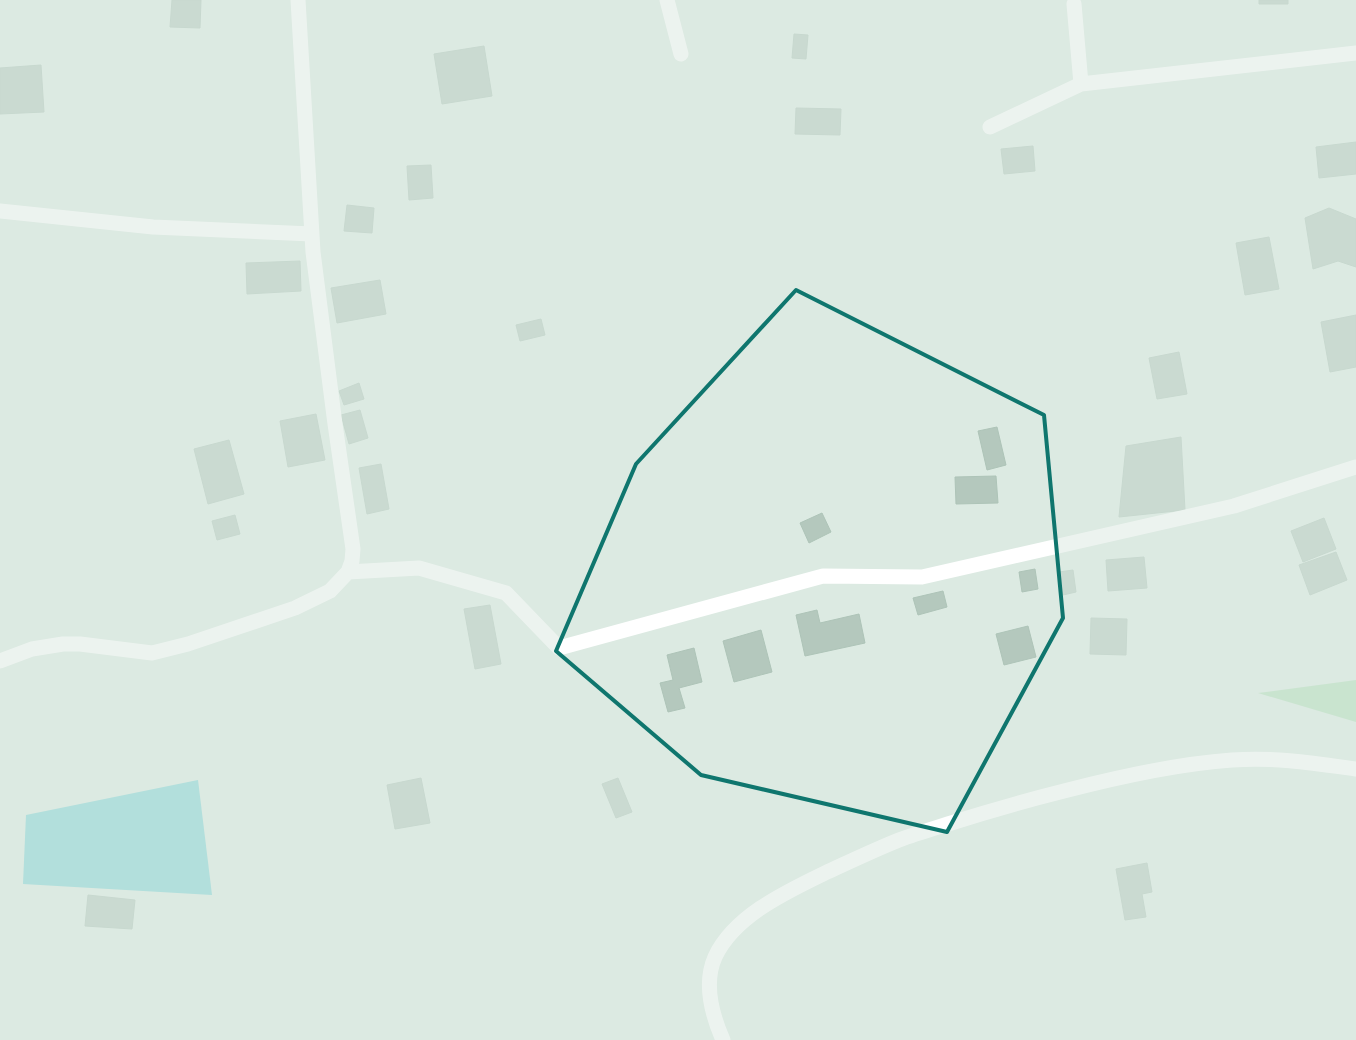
<svg xmlns="http://www.w3.org/2000/svg" width="1356" height="1040" font-family="Montserrat,sans-serif">
<style>
.green{fill:#b2deb9}
.water{fill:#7ed3d5}
.building{fill:#b4c8bd;stroke:#aec4b8}
.lines{fill:none;stroke-linecap:round;stroke-linejoin:round}
.street{stroke:#fff;stroke-width:15}
.marked{fill:none;stroke:#0f766e;stroke-width:4;stroke-linejoin:round}
</style>
<rect width="100%" height="100%" fill="#dceae2"/>
<path class="green" d="M1356 680V722L1258 693Z"/>
<path class="water" d="M198 780 212 895 23 884 26 815Z"/>
<path class="building" d="M172 0H201L200 28 170 27Z
M1259 0H1288V4H1259Z
M794 34 808 35 806 59 792 58Z
M484 46 492 96 442 104 434 54Z
M41 65 44 112 0 114V68Z
M796 108 841 109 840 135 795 134Z
M1356 142V174L1319 178 1316 147Z
M1033 146 1035 171 1004 174 1001 149Z
M431 165 433 198 409 200 407 166Z
M347 205 374 208 372 233 344 231Z
M1329 208 1356 219V267L1338 261 1313 269 1305 218Z
M1269 237 1279 289 1245 295 1236 243Z
M300 261 301 291 247 294 246 263Z
M380 280 386 314 337 323 331 288Z
M1356 315V367L1330 372 1321 322Z
M541 319 545 335 520 341 516 325Z
M1179 352 1187 394 1157 399 1149 358Z
M359 383 364 399 344 405 339 391Z
M360 410 368 438 349 444 341 415Z
M316 414 325 460 288 467 280 421Z
M997 427 1006 465 987 470 978 431Z
M1181 437 1185 510 1119 517 1126 446Z
M229 440 244 494 208 504 194 449Z
M381 464 389 509 367 514 359 468Z
M996 476 998 503 956 504 955 477Z
M822 513 831 532 809 543 800 523Z
M235 515 240 534 217 540 212 521Z
M1324 518 1336 549 1303 562 1291 531Z
M1336 552 1347 580 1310 595 1299 565Z
M1144 557 1147 588 1108 591 1106 560Z
M1035 569 1038 589 1022 592 1019 572Z
M1073 570 1076 592 1063 595 1059 572Z
M943 591 947 607 918 615 913 598Z
M490 605 501 664 475 669 464 609Z
M817 610 820 623 859 614 865 643 805 656 796 615Z
M1091 618 1127 619 1126 655 1090 654Z
M1028 626 1036 657 1004 665 996 634Z
M761 630 772 672 734 682 723 641Z
M694 648 702 682 679 688 685 708 668 712 660 683 673 680 667 655Z
M421 778 430 823 395 829 387 785Z
M618 778 632 812 616 818 602 784Z
M1147 863 1152 892 1142 894 1146 917 1125 920 1116 869Z
M88 895 135 900 132 929 85 926Z"/>
<g class="lines">
<path class="street" d="M667 0 681 54
M1074 4 1081 84
M990 127 1081 84 1356 53
M0 211 153 227 312 234
M348 572 419 568 506 593 559 648 823 576 922 577 1234 506 1356 467
M0 661 32 649 63 644H80L152 653 188 644 295 608 330 591 348 572 352 561 353 549 335 424 313 252 298 0
M723 1040C712 1015 703 984 715 957 734 916 786 892 825 873 849 862 874 850 899 840 915 834 932 829 948 824 986 812 1024 801 1064 791 1118 777 1175 764 1232 760 1276 757 1313 763 1356 769"/>
</g>
<path d="M0 0H1356V1040H0ZM796 290 1044 415 1063 618 947 832 701 775 556 651 636 464Z" fill="#dceae2" fill-opacity=".55" fill-rule="evenodd"/>
<path class="marked" d="M796 290 1044 415 1063 618 947 832 701 775 556 651 636 464Z"/>
</svg>
